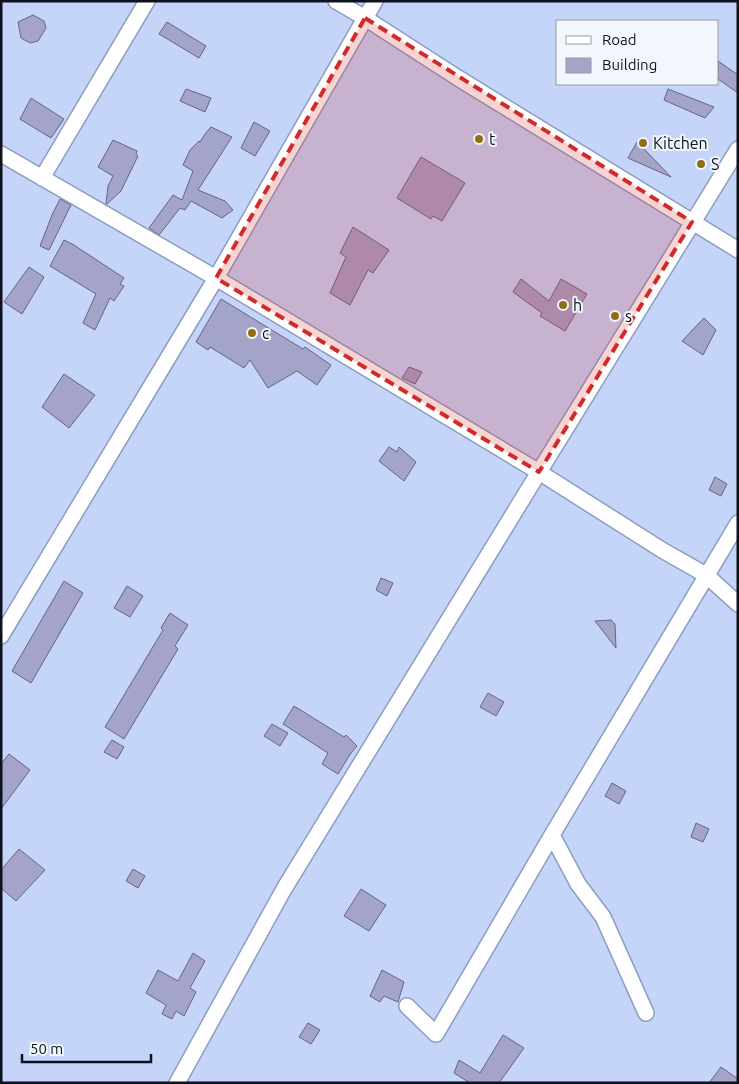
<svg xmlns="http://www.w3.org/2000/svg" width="739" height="1084" font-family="Ubuntu,sans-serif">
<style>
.building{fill:#a4a3c8;stroke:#656486}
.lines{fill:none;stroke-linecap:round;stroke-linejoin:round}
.minor-casing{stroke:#8d9dc0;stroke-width:18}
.minor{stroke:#fff;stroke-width:15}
.marked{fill:#d62828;fill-opacity:0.2;stroke:#d62828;stroke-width:4;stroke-dasharray:10 6;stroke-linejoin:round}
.poi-dot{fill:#906f14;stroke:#f2f6fd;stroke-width:2}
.labels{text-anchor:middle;stroke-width:4;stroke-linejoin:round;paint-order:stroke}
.poi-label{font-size:16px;fill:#0d121e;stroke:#f2f6fd;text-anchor:start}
</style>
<rect width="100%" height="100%" fill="#c4d5f9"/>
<path class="building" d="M33 15 44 21 46 28 38 41 30 43 21 38 18 22Z
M167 22 206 46 199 58 159 34Z
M718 61 738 75V93L718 79Z
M186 89 211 98 205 112 180 101Z
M668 89 714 107 705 118 664 100Z
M31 98 64 119 51 138 20 119Z
M254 122 270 131 255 156 241 148Z
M211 127 232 137 198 190 225 201 233 210 222 218 191 201 185 210 180 208 159 235 149 228 173 195 182 200 193 171 183 165 190 150 199 141 200 142 205 134Z
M113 140 137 151 136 154 138 156 121 191 107 204H106L108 186 113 176 98 167Z
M637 142 646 151 671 177 628 158Z
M421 157 465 183 442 221 433 216 431 219 397 198Z
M60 199 71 205 49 250 40 246 52 215Z
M353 227 389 250 373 273 368 270 350 305 330 293 346 257 340 253Z
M64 240 74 245 124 278 120 284 124 286 114 301 110 298 95 330 83 323 96 294 50 266Z
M29 267 44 277 22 314 4 302Z
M521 279 549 301 561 279 587 294 565 331 540 316 542 313 513 292Z
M221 299 303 349 305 347 331 365 317 385 297 371 268 388 250 360 244 368 210 347 208 350 196 342Z
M704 318 716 330 703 355 682 341Z
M409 367 422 372 415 384 402 378Z
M64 374 95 395 69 428 42 407Z
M389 447 397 452 399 447 416 462 404 481 379 461Z
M715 477 727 484 721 496 709 490Z
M381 578 393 583 387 596 376 590Z
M64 581 83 593 31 683 12 671Z
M127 586 143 596 130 617 114 608Z
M170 613 188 625 175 646 178 649 124 739 105 727 163 630 161 628Z
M611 620 615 624 616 648 595 621Z
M488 693 504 702 496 716 480 707Z
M294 706 344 737 346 735 357 746 351 753 338 774 322 764 328 753 283 724Z
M272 724 288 733 280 746 264 736Z
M112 740 124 747 117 759 104 752Z
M9 754 30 770 1 809V764Z
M612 783 626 791 619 804 605 796Z
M696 823 709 829 703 842 691 837Z
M19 849 45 870 16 901 1 888V870Z
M133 869 145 876 138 888 126 881Z
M361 889 386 905 369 931 344 916Z
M193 953 205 961 190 988 196 992 184 1016 176 1011 172 1019 162 1014 166 1005 146 993 158 970 178 981Z
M382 970 404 982 398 1002 384 996 380 1002 370 996Z
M308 1023 320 1030 311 1044 299 1037Z
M503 1035 524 1048 499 1083H470L454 1073 459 1060 480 1073Z
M721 1067 738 1079V1083H709Z"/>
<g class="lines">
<defs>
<path id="minor" d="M336 1 365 18 458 78 738 250
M1 154 216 278 539 472 662 550 706 575 738 604
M42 178 147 1
M1 636 216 278 375 1
M552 835 578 884 603 917 646 1013
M407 1006 436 1034 552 835 738 523
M177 1083 284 889 539 472 738 149"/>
</defs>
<use href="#minor" class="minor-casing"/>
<use href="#minor" class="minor"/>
</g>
<path class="marked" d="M365 18 692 222 539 472 216 278Z"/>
<g class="poi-dot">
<circle cx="479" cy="139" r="5"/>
<circle cx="643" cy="143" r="5"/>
<circle cx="701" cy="164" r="5"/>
<circle cx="563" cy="305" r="5"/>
<circle cx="615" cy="316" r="5"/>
<circle cx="252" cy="333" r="5"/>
</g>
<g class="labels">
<g class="poi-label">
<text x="489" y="145">t</text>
<text x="653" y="149">Kitchen</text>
<text x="711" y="170">S</text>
<text x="573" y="311">h</text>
<text x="625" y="322">s</text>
<text x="262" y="339">c</text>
</g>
</g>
<rect width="739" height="1084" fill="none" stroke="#0d121e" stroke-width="5"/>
<rect x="556" y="20" width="162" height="65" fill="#f2f6fd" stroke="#969ba4"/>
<rect x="566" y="36" width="25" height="8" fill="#ffffff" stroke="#969ba4"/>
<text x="602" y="45" font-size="15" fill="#0d121e">Road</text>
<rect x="566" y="58" width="25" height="15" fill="#a4a3c8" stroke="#969ba4"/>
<text x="602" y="70" font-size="15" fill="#0d121e">Building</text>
<path d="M22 1054v8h129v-8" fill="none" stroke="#0d121e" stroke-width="2.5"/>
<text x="30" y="1054" font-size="15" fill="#0d121e" stroke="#f2f6fd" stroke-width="4" paint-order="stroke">50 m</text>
</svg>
